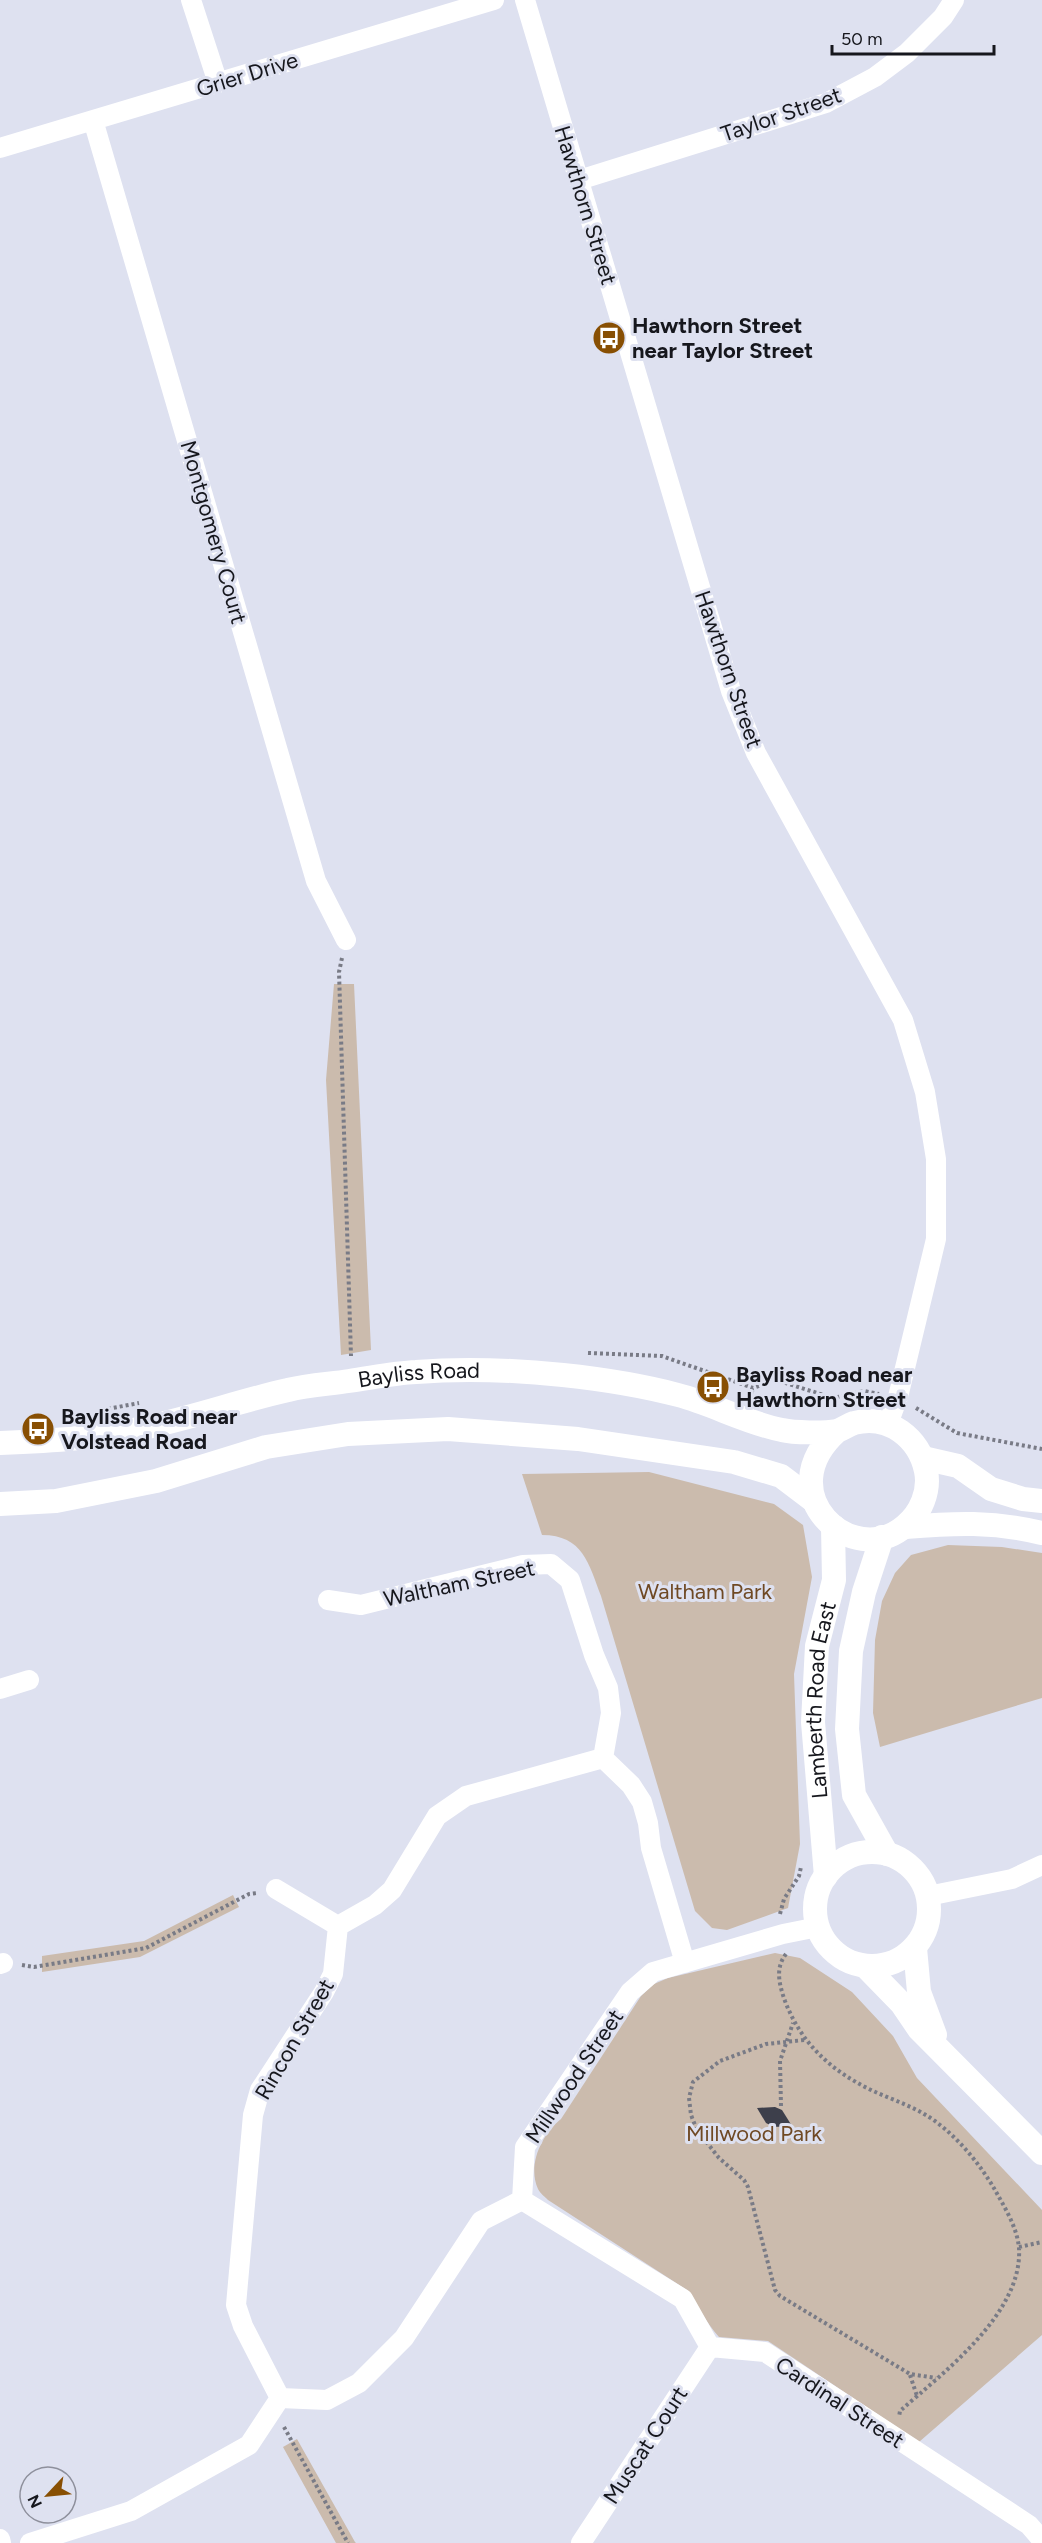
<svg xmlns="http://www.w3.org/2000/svg" width="1042" height="2543" font-family="Figtree,sans-serif">
<style>
.green{fill:#cbbbad}
.building{fill:#3d3f4b}
.lines{fill:none;stroke-linecap:round;stroke-linejoin:round}
.path{stroke:#797b86;stroke-width:4;stroke-dasharray:3 3;stroke-linecap:butt}
.minor{stroke:#fff;stroke-width:20}
.tertiary{stroke:#fff;stroke-width:24}
.labels{text-anchor:middle;stroke-width:6;stroke-linejoin:round;paint-order:stroke}
.street-label{font-size:22px;fill:#16171d;stroke:#dee1f0}
.poi-label{font-size:22px;font-weight:bold;fill:#16171d;stroke:#dee1f0;text-anchor:start}
.park-label{font-size:22px;fill:#6f4924;stroke:#dee1f0}
</style>
<rect width="100%" height="100%" fill="#dee1f0"/>
<path class="green" d="M334 984H354L371 1350 341 1355 326 1080Z
M649 1472 774 1504 803 1525 812 1577 794 1674 800 1844 788 1908 727 1930 712 1928 695 1911 601 1596C589 1564 583 1535 542 1535L522 1474Z
M948 1545 1002 1547 1042 1553V1698L880 1747 873 1713 875 1640 882 1601 895 1573 911 1555Z
M233 1895 239 1907 140 1957 42 1972V1956L144 1941Z
M775 1953 800 1958 852 1992 893 2036 917 2078 1042 2210V2335L919 2442 768 2341 719 2337C706 2323 698 2305 687 2290L548 2200C545 2197 540 2193 538 2189 527 2165 542 2134 561 2119L641 1996 654 1984 668 1978Z
M297 2439 355 2542 356 2543H336L283 2447Z"/>
<path class="building" d="M775 2107 782 2110 792 2126 774 2127 766 2123 757 2108Z"/>
<g class="lines">
<path class="path" d="M342 958 339 972 351 1356
M588 1353 662 1356 753 1388 776 1380 833 1398 864 1391 879 1394
M750 1399 753 1388
M916 1408 957 1433 1042 1449
M102 1410 139 1403
M780 1914 784 1899 799 1876 801 1867
M786 1954C775 1968 779 1984 785 2001 801 2043 830 2070 871 2090 888 2098 907 2104 924 2114 952 2130 979 2162 995 2190 1005 2208 1017 2227 1019 2248 1023 2313 944 2372 900 2411L899 2417
M22 1965 34 1967 146 1948 249 1894 257 1893
M804 2040 766 2044 720 2061 693 2082 689 2098 691 2115 697 2130 719 2158 744 2180 748 2187 775 2290 780 2296 910 2374 936 2378
M781 2106 780 2061 793 2023
M1019 2247 1042 2242
M910 2375 917 2396
M284 2427 348 2543"/>
<path class="minor" d="M191 0 218 83
M525 0 731 691 756 753 903 1020 925 1092 936 1159V1239L898 1397 888 1424
M93 120 316 881 346 940
M0 148 494 0
M579 180 826 103 875 77 907 53 943 17 954 0
M328 1600 361 1605 523 1565 551 1564 570 1580 594 1655 608 1688 611 1713 603 1758 631 1785 642 1802 648 1823 651 1848 685 1963
M0 1689 29 1680
M276 1889 338 1926
M928 1896 1012 1879 1042 1865
M0 1964 3 1963
M522 2200 683 2299 710 2347 765 2352 1029 2525 1042 2540
M522 2200 525 2147 630 1992 653 1972 783 1934 818 1927
M280 2398 243 2326 236 2305 253 2115 260 2090 324 1992 333 1974 338 1926 375 1905 392 1890 437 1816 466 1796 603 1758
M0 2539 1 2543
M30 2543 131 2511 249 2445 280 2398 327 2400 359 2383 404 2338 481 2221 522 2200
M581 2543 710 2347"/>
<g class="tertiary">
<path id="s1" d="M0 1443C51 1441 102 1438 152 1426 198 1416 243 1400 288 1390 308 1385 329 1384 349 1381 371 1378 394 1373 416 1372 465 1368 514 1370 563 1375 601 1379 640 1385 678 1395 713 1404 746 1423 782 1430 794 1433 825 1433 837 1431 843 1429 848 1425 854 1423 889 1414 919 1438 926 1471 930 1491 921 1513 905 1526 852 1571 768 1493 837 1431"/>
<path d="M923 1458 958 1466 991 1489 1023 1499 1042 1501"/>
<path d="M0 1504 56 1501 156 1481 266 1447 348 1434 448 1429 578 1439 734 1462 781 1476 814 1501"/>
<path d="M905 1527C954 1523 993 1521 1042 1533"/>
<path d="M882 1537 864 1592 851 1651 847 1729 854 1795 887 1854"/>
<circle cx="872" cy="1909" r="57"/>
<path id="s2" d="M826 1876 813 1722 817 1646 834 1580 833 1526"/>
<path d="M915 1948 919 1992 935 2035"/>
<path d="M865 1966 902 2004 919 2029 1042 2153"/>
</g>
</g>
<defs>
<symbol id="bus-disc" viewBox="-11 -11 22 22"><circle r="9.5" fill="#884f03" stroke="#dee1f0"/><path d="M-5-6H5V4H4V6H2V4H-2V6H-4V4H-5ZM-3.5-4V0h7V-4ZM-3.5 1.2v1.5H-2V1.2ZM2 1.2v1.5H3.5V1.2Z" fill="#fff"/></symbol>
</defs>
<g fill-rule="evenodd">
<use href="#bus-disc" x="590" y="319" width="38" height="38"/>
<use href="#bus-disc" x="694" y="1368" width="38" height="38"/>
<use href="#bus-disc" x="19" y="1410" width="38" height="38"/>
</g>
<g class="labels">
<g class="street-label">
<text transform="translate(247 74) rotate(-17)" y="8">Grier Drive</text>
<text transform="translate(781 114) rotate(-19)" y="8">Taylor Street</text>
<text transform="translate(586 205) rotate(73)" y="8">Hawthorn Street</text>
<text transform="translate(214 532) rotate(74)" y="8">Montgomery Court</text>
<text transform="translate(729 669) rotate(71)" y="8">Hawthorn Street</text>
<text dy="8" stroke="none"><textPath href="#s1" startOffset="426">Bayliss Road</textPath></text>
<text transform="translate(459 1583) rotate(-12)" y="8">Waltham Street</text>
<text dy="8" stroke="none"><textPath href="#s2" startOffset="177">Lamberth Road East</textPath></text>
<text transform="translate(294 2039) rotate(-60)" y="8">Rincon Street</text>
<text transform="translate(574 2076) rotate(-56)" y="8">Millwood Street</text>
<text transform="translate(840 2402) rotate(33)" y="8">Cardinal Street</text>
<text transform="translate(645 2445) rotate(-57)" y="8">Muscat Court</text>
</g>
<g class="poi-label">
<text x="632" y="333">Hawthorn Street<tspan x="632" dy="25">near Taylor Street</tspan></text>
<text x="736" y="1382">Bayliss Road near<tspan x="736" dy="25">Hawthorn Street</tspan></text>
<text x="61" y="1424">Bayliss Road near<tspan x="61" dy="25">Volstead Road</tspan></text>
</g>
<g class="park-label">
<text x="705" y="1599">Waltham Park</text>
<text x="754" y="2141">Millwood Park</text>
</g>
</g>
<g transform="translate(48 2495) rotate(244)"><circle r="28" fill="#dee1f0" stroke="#8e909c" stroke-width="1.5"/>
<path d="M0-4.5L10 22L0 15L-10 22Z" fill="#884f03"/>
<text y="-9" font-size="16" font-weight="bold" text-anchor="middle" fill="#16171d">N</text>
</g>
<path d="M832 45v9h162v-9" fill="none" stroke="#16171d" stroke-width="3"/>
<text x="841" y="45" font-size="18" fill="#16171d" stroke="#dee1f0" stroke-width="4.5" paint-order="stroke">50 m</text>
</svg>
